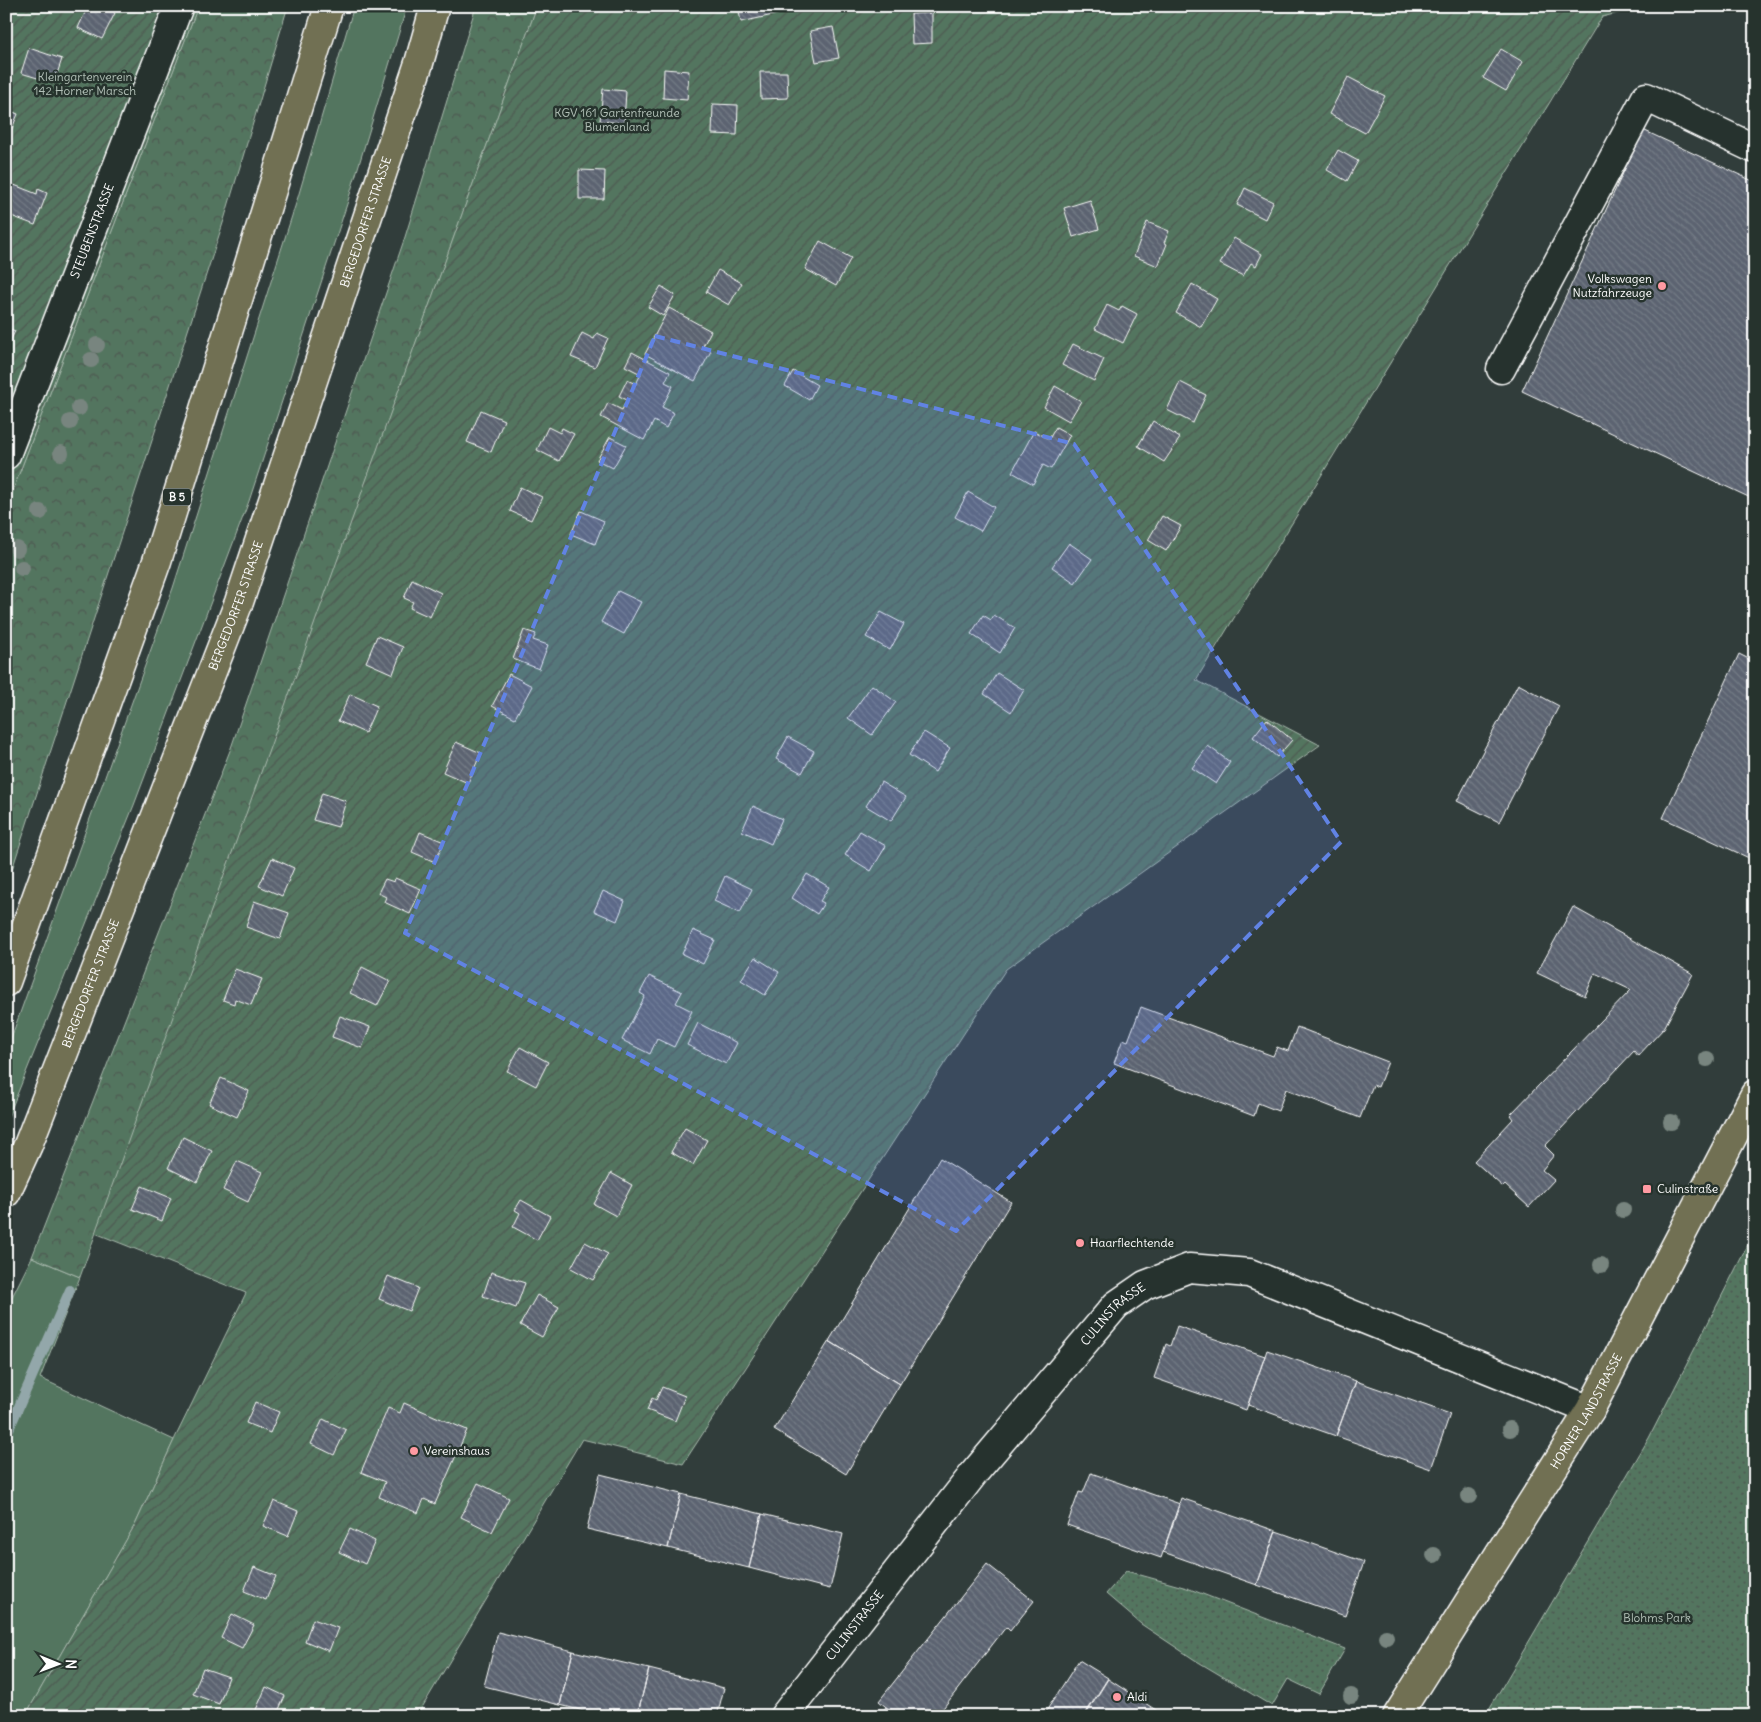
<svg xmlns="http://www.w3.org/2000/svg" width="1761" height="1722" font-family="Delius,sans-serif">
<style>
.grass{fill:#53745e;stroke:#a9baae}
.forest{fill:url(#forest-crowns);stroke:#a9baae}
.park{fill:url(#park-dots);stroke:#a9baae}
.garden{fill:url(#garden-furrows);stroke:#a9baae}
.lines{fill:none;stroke-linecap:round;stroke-linejoin:round}
.stream{stroke:#93a7aa;stroke-width:10}
.building{fill:url(#building-back-hatch);stroke:#fff}
.minor-casing{stroke:#fff;stroke-width:31}
.major-casing{stroke:#fff;stroke-width:31}
.highway-casing{stroke:#fff;stroke-width:31}
.minor{stroke:#26332d;stroke-width:28}
.major{stroke:#716f52;stroke-width:28}
.highway{stroke:#716f52;stroke-width:28}
.tree{fill:#78857f}
.marked{fill:#6183e4;fill-opacity:0.2;stroke:#6183e4;stroke-width:4;stroke-dasharray:10 6;stroke-linejoin:round}
.poi-dot{fill:#ff9aa2;stroke:#26332d;stroke-width:2}
.labels{text-anchor:middle;stroke-width:5;stroke-linejoin:round;paint-order:stroke}
.shield{fill:#26332d;stroke:#bec2c0;stroke-width:1}
.shield-label{font-size:11px;font-weight:bold;fill:#fff}
.park-label{font-size:12px;fill:#b2c0b7;stroke:#26332d}
.street-label{font-size:12px;fill:#fff;stroke:#26332d}
.poi-label{font-size:12px;fill:#fff;stroke:#26332d;text-anchor:start}
</style>
<defs>
<pattern id="forest-crowns" width="20" height="18" patternUnits="userSpaceOnUse" patternTransform="scale(1.25)"><rect width="20" height="18" fill="#53745e"/><path d="M2 6a3 3 0 1 1 6 0M12 15a3 3 0 1 1 6 0" fill="none" stroke="#4e5a52"/></pattern>
<pattern id="park-dots" width="8" height="8" patternUnits="userSpaceOnUse" patternTransform="scale(1.25)"><rect width="8" height="8" fill="#53745e"/><path d="M2 2h.1M6 6h.1" fill="none" stroke="#4e5a52" stroke-width="1.8" stroke-linecap="round"/></pattern>
<pattern id="garden-furrows" width="10" height="10" patternUnits="userSpaceOnUse" patternTransform="scale(1.25)"><rect width="10" height="10" fill="#53745e"/><path d="M-1 1l2-2M0 10L10 0M9 11l2-2" fill="none" stroke="#4e5a52"/></pattern>
<pattern id="building-back-hatch" width="6" height="6" patternUnits="userSpaceOnUse" patternTransform="scale(1.25)"><rect width="6" height="6" fill="#5c6471"/><path d="M-1 5l2 2M0 0l6 6M5-1l2 2" fill="none" stroke="#747b86"/></pattern>
</defs>
<rect width="100%" height="100%" fill="#313d3b"/>
<filter id="ink" filterUnits="userSpaceOnUse"><feTurbulence type="fractalNoise" baseFrequency=".02" numOctaves="2"/><feDisplacementMap in="SourceGraphic" scale="10" xChannelSelector="R" yChannelSelector="G"/><feConvolveMatrix kernelMatrix="1 2 1 2 8 2 1 2 1" color-interpolation-filters="sRGB"/></filter>
<g filter="url(#ink)">
<path class="grass" d="M354 6H407L347 204 249 501 134 805 6 1122V1052L173 588 298 197Z
M32 1257 80 1277 40 1378 174 1440 136 1523 25 1716H6V1309Z"/>
<path class="forest" d="M198 6H288L224 220 6 888V508Z
M476 6H537L80 1277 32 1257 231 748 405 237Z"/>
<path class="park" d="M1755 1231V1716H1485L1649 1438Z
M1126 1571 1187 1588 1345 1649 1319 1694 1288 1679 1272 1706 1195 1660 1141 1624 1106 1594Z"/>
<path class="garden" d="M6 6H198L6 508Z
M537 6H1647L1602 17 1196 680 1320 745 1006 969 683 1464 582 1439 417 1716H25L136 1523 174 1440 246 1293 95 1233Z"/>
<g class="lines">
<path class="stream" d="M6 1436 70 1290"/>
</g>
<path class="building" d="M88 6H102L115 13 102 39 78 28Z
M738 6H776L778 14 741 22Z
M932 13V43L912 44 911 14Z
M833 27 839 58 816 62 810 31Z
M29 48 62 59 54 83 21 73Z
M1501 49 1523 62 1506 91 1483 78Z
M664 69 689 71 687 100 663 98Z
M760 72H787L788 98 761 99Z
M1348 77 1385 96 1365 133 1329 114Z
M603 89 626 91 624 123 600 121Z
M713 104 738 105 737 135 712 134Z
M6 109 18 114 8 138 6 137Z
M1643 130 1755 182V500L1522 391Z
M1338 150 1358 161 1347 181 1327 170Z
M579 170 605 171 604 199H579Z
M9 183 37 194 38 189 47 193 35 225 6 214V191Z
M1245 188 1273 202 1265 219 1237 205Z
M1090 200 1099 229 1073 237 1064 208Z
M1147 222 1169 231 1164 243 1167 244 1158 266 1134 256Z
M1234 238 1262 254 1256 266 1251 263 1243 276 1220 264Z
M820 241 851 258 836 286 805 269Z
M718 270 742 283 729 305 706 292Z
M1192 284 1217 299 1201 327 1176 313Z
M661 286 675 295 663 316 648 307Z
M1107 305 1119 311 1122 306 1137 314 1123 343 1095 329Z
M669 308 711 331 703 346 711 351 695 381 645 354Z
M6 327 15 331 6 350Z
M582 333 594 339 597 333 608 338 595 367 571 357Z
M1073 344 1104 359 1094 381 1062 365Z
M632 352 670 372 665 382 673 386 662 407 674 413 666 428 654 421 644 440 601 417 608 403 622 410 627 400 619 396 627 380 636 384 641 374 625 366Z
M793 371 817 385 809 400 785 386Z
M1180 382 1206 395 1193 423 1167 410Z
M1055 386 1081 401 1069 421 1044 407Z
M481 410 504 420 491 452 467 442Z
M1153 421 1180 438 1164 462 1138 446Z
M548 427 560 433 562 428 574 434 559 461 537 450Z
M1056 427 1070 435 1051 469 1043 465 1033 484 1012 472 1034 431 1049 439Z
M610 437 626 445 613 468 597 460Z
M520 487 542 497 531 520 510 511Z
M968 492 994 507 981 531 955 517Z
M581 511 604 521 595 544 571 534Z
M1162 516 1181 526 1166 551 1148 540Z
M1069 543 1092 559 1075 583 1052 567Z
M412 579 441 593 430 617 410 608 413 602 404 598Z
M618 591 641 602 624 634 601 622Z
M881 612 904 624 890 650 866 637Z
M983 615 991 620 994 615 1015 628 1000 653 971 634Z
M524 630 536 634 533 640 548 645 539 669 513 659Z
M377 636 403 647 393 674 366 662Z
M1739 654 1755 662V845L1749 858 1663 818Z
M997 673 1024 690 1011 712 984 694Z
M509 674 532 686 515 718 492 706Z
M1518 684 1559 706 1499 822 1457 801Z
M872 685 896 702 872 735 848 718Z
M350 694 377 706 365 733 338 721Z
M1267 719 1292 740 1277 757 1253 737Z
M924 732 950 748 935 772 909 755Z
M788 737 814 751 802 773 776 759Z
M456 742 481 753 468 783 443 772Z
M1208 746 1230 762 1216 784 1192 768Z
M881 782 906 797 891 821 866 806Z
M322 793 346 801 338 827 313 820Z
M753 806 782 819 771 844 742 831Z
M860 831 886 846 871 871 845 855Z
M420 832 444 842 435 862 412 852Z
M272 858 294 868 282 896 259 886Z
M807 874 829 887 820 901 824 903 817 914 792 898Z
M725 876 752 889 740 913 714 901Z
M395 878 421 889 410 914 384 902 386 897 378 893 385 879 394 882Z
M603 891 625 901 617 921 594 911Z
M254 901 289 913 280 939 246 927Z
M1573 907 1693 974 1664 1028 1638 1056 1634 1051 1545 1146 1554 1155 1542 1170 1554 1180 1529 1207 1505 1185 1503 1187 1474 1161 1513 1119 1510 1115 1631 990 1595 973 1585 996 1537 973Z
M693 930 715 940 703 964 682 954Z
M755 957 779 972 765 995 741 980Z
M362 967 390 981 377 1006 350 993Z
M235 969 262 979 251 1005 235 999 234 1004 223 1000Z
M649 976 682 992 676 1003 692 1011 674 1047 657 1039 650 1054 622 1040 645 996 640 993Z
M1141 1007 1273 1056 1277 1047 1288 1051 1297 1027 1388 1062 1378 1087 1373 1085 1360 1118 1286 1089 1278 1111 1258 1103 1254 1116 1114 1063 1123 1039 1128 1041Z
M340 1016 370 1027 362 1048 332 1037Z
M698 1023 737 1043 726 1064 687 1045Z
M520 1047 548 1062 536 1086 507 1071Z
M221 1078 249 1091 237 1117 209 1104Z
M685 1128 707 1140 693 1165 671 1152Z
M183 1137 212 1151 197 1182 168 1168Z
M940 1158 1011 1202 900 1384 829 1341Z
M237 1161 262 1172 248 1202 223 1190Z
M611 1173 632 1185 616 1216 594 1204Z
M142 1186 171 1198 162 1221 132 1209Z
M521 1200 550 1216 537 1240 513 1227 520 1213 515 1210Z
M585 1242 608 1254 593 1280 571 1268Z
M491 1272 525 1283 516 1308 483 1296Z
M388 1276 418 1288 409 1311 379 1299Z
M537 1295 559 1307 542 1337 520 1325Z
M1177 1326 1265 1356 1246 1410 1154 1378 1166 1344 1170 1346Z
M829 1341 900 1384 846 1474 774 1430Z
M1267 1350 1356 1381 1336 1436 1248 1405Z
M1356 1381 1450 1414 1431 1469 1336 1436Z
M662 1387 685 1396 675 1421 647 1410 652 1398 656 1400Z
M255 1402 279 1412 270 1433 246 1423Z
M404 1403 467 1430 435 1504 424 1499 418 1513 379 1497 385 1482 361 1472 388 1408 400 1413Z
M323 1419 346 1430 334 1455 311 1444Z
M1091 1473 1180 1504 1161 1558 1067 1525 1079 1492 1083 1493Z
M600 1474 681 1494 668 1548 587 1529Z
M478 1483 509 1498 492 1532 461 1517Z
M681 1494 762 1514 749 1568 668 1548Z
M1181 1498 1276 1531 1257 1585 1163 1552Z
M274 1501 298 1511 288 1536 263 1526Z
M762 1514 843 1534 830 1589 749 1568Z
M350 1529 375 1541 365 1564 339 1552Z
M1276 1531 1364 1562 1345 1616 1257 1585Z
M987 1564 1034 1601 1010 1631 1006 1627 937 1716H897L879 1701Z
M254 1567 276 1576 266 1600 244 1591Z
M232 1614 254 1625 242 1648 221 1638Z
M313 1619 338 1628 329 1651 305 1641Z
M498 1632 573 1651 560 1705 484 1686Z
M573 1651 649 1669 637 1716H604L560 1705Z
M1079 1660 1108 1678 1084 1716H1043Z
M203 1668 229 1677 219 1704 193 1694Z
M649 1669 724 1688 717 1716H637Z
M1108 1679 1165 1716H1085Z
M266 1687 285 1696 276 1716H263L255 1712Z
M886 1707 897 1716H879Z"/>
<g class="lines">
<defs>
<g id="minor">
<path d="M1501 369 1646 97 1755 149"/>
<path id="s1" d="M6 455 179 6"/>
<path id="s2" d="M784 1716 975 1472 1116 1305 1145 1285 1189 1268 1249 1273 1590 1410"/>
</g>
<g id="major">
<path id="s3" d="M1397 1716 1590 1410 1755 1094"/>
</g>
<g id="highway">
<path d="M6 982 157 561 329 6"/>
<path id="s4" d="M6 1193 28 1145 239 602 419 63 435 6"/>
</g>
</defs>
<use href="#minor" class="minor-casing"/>
<use href="#major" class="major-casing"/>
<use href="#highway" class="highway-casing"/>
<use href="#minor" class="minor"/>
<use href="#major" class="major"/>
<use href="#highway" class="highway"/>
</g>
<g class="tree">
<circle cx="97" cy="345" r="8"/>
<circle cx="91" cy="360" r="8"/>
<circle cx="79" cy="408" r="8"/>
<circle cx="70" cy="422" r="8"/>
<circle cx="61" cy="453" r="8"/>
<circle cx="40" cy="512" r="8"/>
<circle cx="17" cy="549" r="8"/>
<circle cx="22" cy="568" r="8"/>
<circle cx="1707" cy="1059" r="8"/>
<circle cx="1671" cy="1122" r="8"/>
<circle cx="1623" cy="1210" r="8"/>
<circle cx="1601" cy="1265" r="8"/>
<circle cx="1510" cy="1429" r="8"/>
<circle cx="1469" cy="1496" r="8"/>
<circle cx="1434" cy="1555" r="8"/>
<circle cx="1386" cy="1637" r="8"/>
<circle cx="1351" cy="1696" r="8"/>
</g>
</g>
<path class="marked" d="M655 336 1074 444 1341 842 956 1231 405 933Z"/>
<g class="poi-dot">
<circle cx="1662" cy="286" r="5"/>
<rect x="1642" y="1184" width="10" height="10" rx="2.5"/>
<circle cx="1080" cy="1243" r="5"/>
<circle cx="414" cy="1451" r="5"/>
<circle cx="1117" cy="1697" r="5"/>
</g>
<g class="labels">
<rect class="shield" x="163" y="488.5" width="28" height="17" rx="4"/>
<g class="shield-label">
<text x="177" y="501">B 5</text>
</g>
<g class="park-label">
<text x="85" y="81">Kleingartenverein<tspan x="85" dy="14">142 Horner Marsch</tspan></text>
<text x="617" y="117">KGV 161 Gartenfreunde<tspan x="617" dy="14">Blumenland</tspan></text>
<text x="1657" y="1622">Blohms Park</text>
</g>
<g class="street-label">
<text dy="4" stroke="none"><textPath href="#s4" startOffset="1036">BERGEDORFER STRASSE</textPath></text>
<text dy="4" stroke="none"><textPath href="#s1" startOffset="240">STEUBENSTRASSE</textPath></text>
<text dy="4" stroke="none"><textPath href="#s4" startOffset="631">BERGEDORFER STRASSE</textPath></text>
<text dy="4" stroke="none"><textPath href="#s4" startOffset="226">BERGEDORFER STRASSE</textPath></text>
<text dy="4" stroke="none"><textPath href="#s2" startOffset="520">CULINSTRASSE</textPath></text>
<text dy="4" stroke="none"><textPath href="#s3" startOffset="359">HORNER LANDSTRASSE</textPath></text>
<text dy="4" stroke="none"><textPath href="#s2" startOffset="115">CULINSTRASSE</textPath></text>
</g>
<g class="poi-label">
<text x="1652" y="283" text-anchor="end">Volkswagen<tspan x="1652" dy="14">Nutzfahrzeuge</tspan></text>
<text x="1657" y="1193">Culinstraße</text>
<text x="1090" y="1247">Haarflechtende</text>
<text x="424" y="1455">Vereinshaus</text>
<text x="1127" y="1701">Aldi</text>
</g>
</g>
<rect width="1761" height="1722" fill="none" stroke="#26332d" stroke-width="25"/>
<rect x="12" y="12" width="1736" height="1697" fill="none" stroke="#fff" stroke-width="2" filter="url(#ink)"/>
<g transform="translate(58 1664) rotate(91)" stroke="#26332d" stroke-width="4" paint-order="stroke">
<path d="M0-4L9 19L0 12L-9 19Z" fill="#ffffff"/>
<text y="-8" font-size="14" font-weight="bold" text-anchor="middle" fill="#ffffff">N</text>
</g>
</svg>
